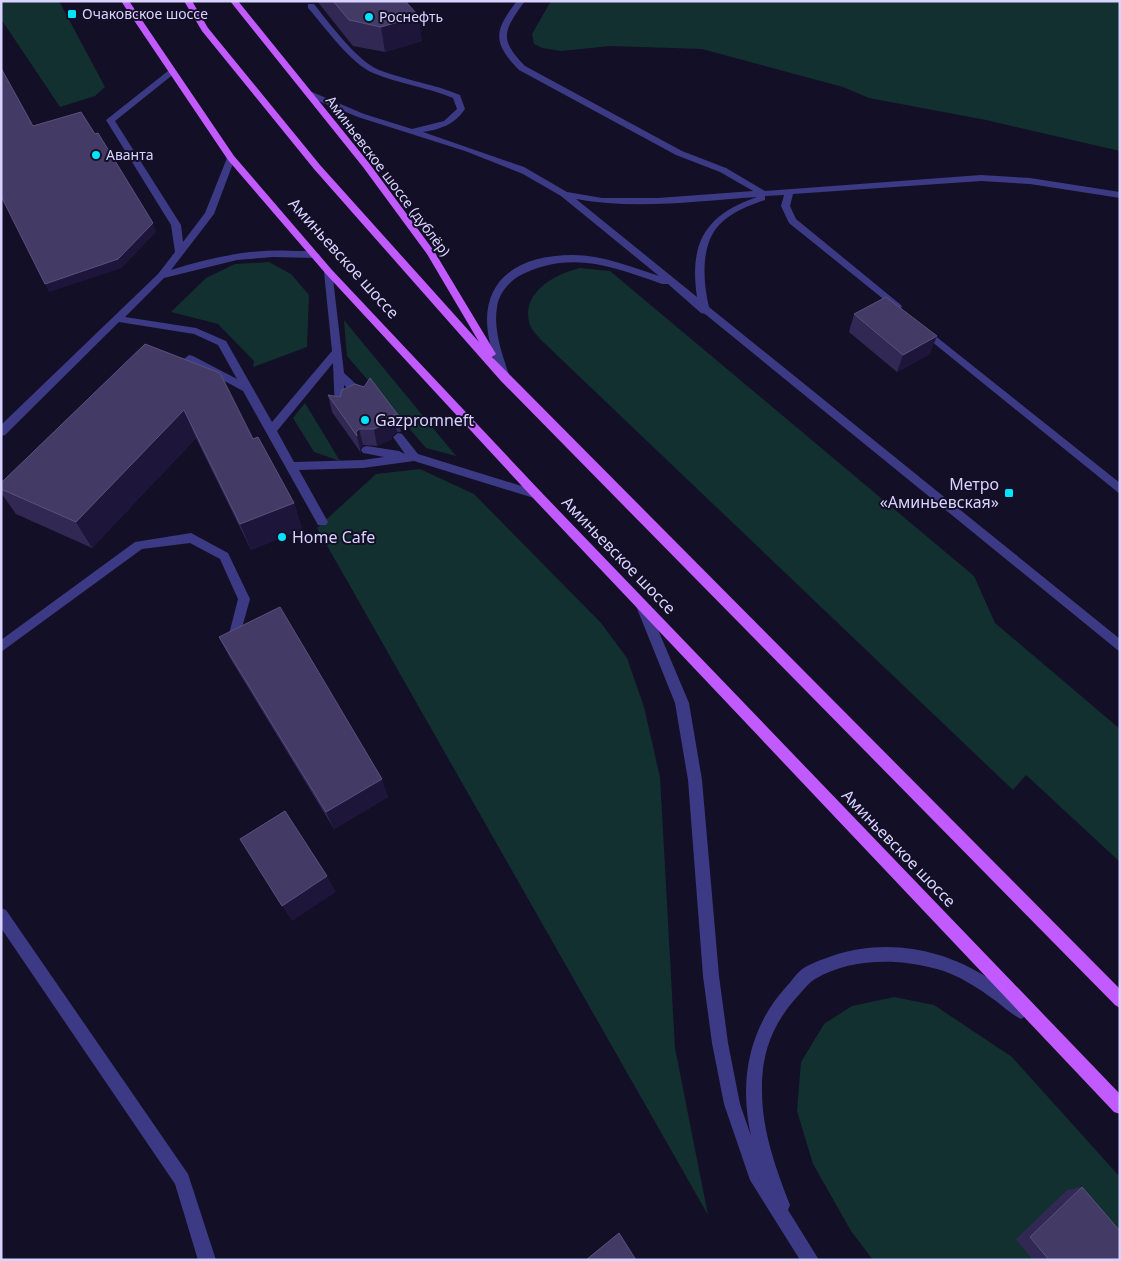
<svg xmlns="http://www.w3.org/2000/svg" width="1121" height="1261" font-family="'Noto Sans',sans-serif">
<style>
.green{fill:#12302f}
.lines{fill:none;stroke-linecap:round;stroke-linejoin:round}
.minor{fill:#3d3a85;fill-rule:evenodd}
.major{fill:#c25bff;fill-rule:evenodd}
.wall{fill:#312854}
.shaded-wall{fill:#1d163a}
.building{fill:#433a66;stroke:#5a527e}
.poi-dot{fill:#00e5ff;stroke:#130f26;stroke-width:2}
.labels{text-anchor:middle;stroke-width:4;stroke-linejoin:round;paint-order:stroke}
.far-poi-label{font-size:14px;fill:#d9d4ff;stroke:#130f26;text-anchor:start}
.far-street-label{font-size:14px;fill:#d9d4ff;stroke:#130f26}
.street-label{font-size:16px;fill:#d9d4ff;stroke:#130f26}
.poi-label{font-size:16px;fill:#d9d4ff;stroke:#130f26;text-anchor:start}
</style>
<rect width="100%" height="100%" fill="#130f26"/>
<path class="green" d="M1 1H59L105 87 95 96 60 107 1 19Z
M551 1H1120V151L986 120 869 98 843 87 702 49 610 46 561 51 542 48 534 44 532 34Z
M269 262 291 274 309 295 307 347 253 367 254 361 218 324 171 312 206 278 235 264Z
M580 268 610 271 974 576 995 623 1120 729V862L1026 775 1013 790 540 339C536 334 530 328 529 322 522 291 556 274 580 268Z
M344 320 456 456 426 448 347 356Z
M305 403 340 461 314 452 293 418Z
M420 469 474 494 601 623 627 658 644 707 660 777 675 1048 708 1215 317 528 376 474Z
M894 997 934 1005 1012 1057 1120 1177V1260H873L851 1231 813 1164 797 1111 801 1062 824 1024 852 1006Z"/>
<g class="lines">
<path class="minor" d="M517 1H525C504 30 498 39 525 66L682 151 726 168 765 191 981 175 1030 178 1120 192V198L1030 184 981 181 793 194 790 206 796 219 901 305 902 307 897 310 789 223 781 206 784 195 765 196V200C750 205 732 212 720 224 700 244 703 282 709 307L1120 639V652L705 314 701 313 668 284H662C614 267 574 251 525 273 511 279 499 292 497 307 493 331 503 356 510 378L505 382 501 381C497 372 494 361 492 351 473 287 510 255 573 255 602 255 632 267 659 276L561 196 523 174 465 151 358 117 306 96V92H312L364 114 412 129 444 121 457 109 453 98C427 87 399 84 373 73 351 64 324 26 308 8V4H314C329 23 357 61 379 70 405 80 434 84 460 95L465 109C454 125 441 129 423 132L524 167 567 192 602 198H658L753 191 720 172 676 155 519 70C492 42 494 31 517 1ZM757 197C705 215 689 243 697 297L576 199C635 210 697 201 757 197Z
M168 71 175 73 115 121 181 225 183 242 205 213 227 158 231 155 235 158 214 214 171 270C212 257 254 248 298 251 305 251 315 250 320 255L315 258 273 257 237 260 164 278 125 317 196 328 226 341 272 422 332 351 324 272 326 270H332L344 373 369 396 368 399H360L344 385V409L343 412H335L333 363 277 431 294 462 363 460 384 457 363 453 361 450 363 447 367 446 399 451 405 454 393 437 398 433 402 434 418 454 541 492 543 495 541 498 537 499 414 461 363 468 299 470 328 522 326 525H318L243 391 184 359 189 355 193 356 237 379 218 345 194 334 119 322 5 435 1 436V425L158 274 175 252 171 225 106 120Z
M924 327 1120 483V494L920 332 919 330Z
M191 533 228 553 250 599 238 642H230L228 638 238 599 220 559 190 543 142 549 1 652V640L135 542Z
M642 601 646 602 648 606 689 703 702 780 719 976 728 1043 740 1104 751 1136C739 1082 748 1029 786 987 791 982 795 975 801 970 809 964 821 960 832 956 884 938 942 948 988 978 1001 986 1023 997 1029 1011L1026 1016 1021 1019C1012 1015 1004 1007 996 1001 978 988 959 975 937 969 898 958 850 958 815 979 807 984 802 992 796 998 772 1025 761 1055 762 1091 762 1131 776 1169 790 1205L788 1210 819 1260H800L750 1180 724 1104 712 1043 703 976 688 780 675 703 636 606 638 602Z
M1 908 6 910 188 1174 216 1260H198L175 1184 1 928Z"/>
<path class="major" d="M121 1H129L234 156 332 270 541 492 1120 1094V1114L1114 1112 533 498 326 274 228 160Z
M184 1H192L208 28 320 165 479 342 427 254 363 167 230 1H238L369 163 434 251 496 354 492 357 1120 989V1008L1115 1005 501 381 314 169 202 31Z"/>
</g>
<path class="wall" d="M317 1H405L422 41 385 52 353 46Z
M854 314 930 354 897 372 849 332Z
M145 344 253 439 294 503 302 529 251 550 196 438 92 548 16 514 1 493V483Z
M328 395 340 397 398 415 401 432H397L392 436V439L377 446 363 445 360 449 361 453 332 412Z
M219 637 388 797 334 829 230 658Z
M1082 1187 1120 1260H1033L1016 1239 1067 1190Z"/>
<path class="shaded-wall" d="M419 16 422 41 385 52 381 27Z
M153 223 156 232 122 268 49 292 45 284Z
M937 336 930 354 897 372 903 355Z
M184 410 196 438 92 548 76 522Z
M394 415 397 432 392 436V439L377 446 374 429Z
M359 429 363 445 360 449 356 432Z
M294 503 302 529 251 550 240 524Z
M382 779 388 797 334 829 326 812Z
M327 876 336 892 292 921 282 906Z"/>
<path class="building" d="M333 1H405L419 16 381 27 349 20Z
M1 68 33 126 81 112 95 134 98 133 153 223 118 259 45 284 1 196Z
M886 297 937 336 903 355 854 314Z
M145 344 220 373 253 439 258 437 294 503 240 524 184 410 76 522 1 489V483Z
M370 378 398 415H394L389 419V423L374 429H359L356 432 357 436 328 395 340 397 342 390 355 384 364 387Z
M280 607 382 779 326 812 219 637Z
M285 811 327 876 282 906 240 839Z
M1082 1187 1120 1231V1260H1049L1030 1237Z
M619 1233 636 1260H586Z"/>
<g class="poi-dot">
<rect x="67" y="9" width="10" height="10" rx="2.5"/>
<circle cx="369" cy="17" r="5"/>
<circle cx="96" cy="155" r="5"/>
<circle cx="365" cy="420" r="5"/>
<rect x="1004" y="488" width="10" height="10" rx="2.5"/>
<circle cx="282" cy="537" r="5"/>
</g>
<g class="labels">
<g class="far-poi-label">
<text x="82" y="19">Очаковское шоссе</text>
<text x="379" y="22">Роснефть</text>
<text x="106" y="160">Аванта</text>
</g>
<g class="far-street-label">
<text transform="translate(388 176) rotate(53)" y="5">Аминьевское шоссе (дублёр)</text>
</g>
<g class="street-label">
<text transform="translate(344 258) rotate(48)" y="6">Аминьевское шоссе</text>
<text transform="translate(619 555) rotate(46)" y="6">Аминьевское шоссе</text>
<text transform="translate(899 848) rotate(46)" y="6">Аминьевское шоссе</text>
</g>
<g class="poi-label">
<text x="375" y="426">Gazpromneft</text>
<text x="999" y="490" text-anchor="end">Метро<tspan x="999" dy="18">«Аминьевская»</tspan></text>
<text x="292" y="543">Home Cafe</text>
</g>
</g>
<rect width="1121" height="1261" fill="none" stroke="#d9d4ff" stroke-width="5"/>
</svg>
